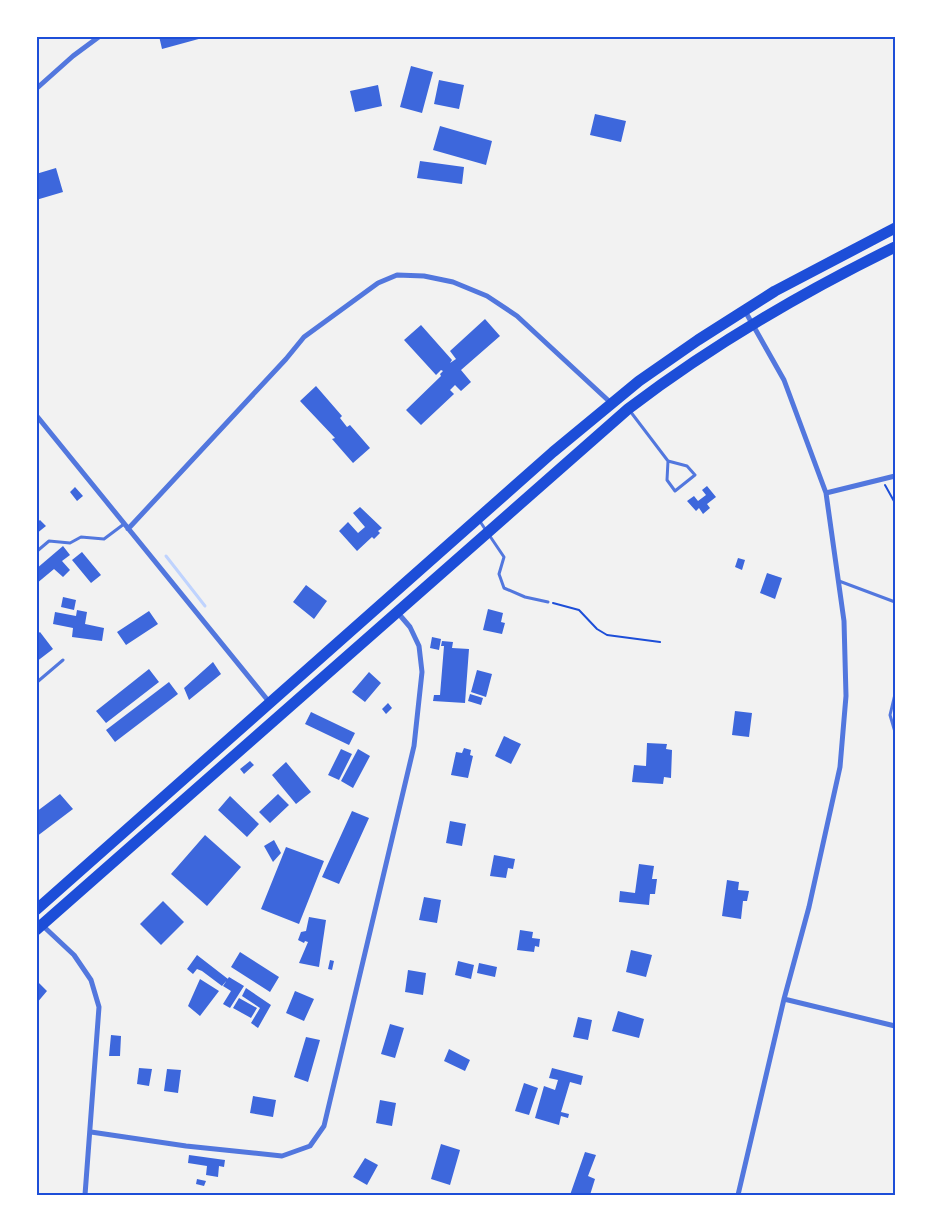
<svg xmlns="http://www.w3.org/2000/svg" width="931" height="1231" font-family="'Noto Sans',sans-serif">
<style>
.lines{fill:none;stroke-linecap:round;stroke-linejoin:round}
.stream{stroke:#bfd3fe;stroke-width:3}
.building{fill:#3d67dc}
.path{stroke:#1d4ed8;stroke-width:2}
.service{stroke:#5277de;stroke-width:3}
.minor{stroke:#5277de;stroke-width:5}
.trunk{stroke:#1d4ed8;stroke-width:11}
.neatline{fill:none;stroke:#1d4ed8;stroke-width:2}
</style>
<rect width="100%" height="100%" fill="#f2f2f2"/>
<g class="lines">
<path class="stream" d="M166 556 205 606"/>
</g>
<path class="building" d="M159 36H206V37L162 49Z
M411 66 433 72 422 113 400 107Z
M439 80 464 85 459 109 434 104Z
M378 85 382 106 355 112 350 91Z
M595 114 626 121 621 142 590 135Z
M440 126 492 141 486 165 433 150Z
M420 161 464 167 462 184 417 178Z
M56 168 63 192 36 200V174Z
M485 319 500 336 461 370 471 382 461 391 455 385 450 390 454 394 421 425 406 410 441 376 440 374 443 371 441 370 436 375 404 340 421 325 452 360 450 363 456 359 450 351Z
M316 386 342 416 340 418 347 427 350 425 370 448 353 463 332 439 335 438 300 401Z
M707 486 716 497 707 504 710 508 703 514 699 508 696 511 687 501 694 496 698 501 706 495 702 490Z
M75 487 83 496 77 501 70 492Z
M360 507 382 528 378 531 380 533 374 539 372 537 357 551 339 531 348 522 358 533 365 527 353 513Z
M40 520 46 526 36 534V523Z
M63 546 70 555 62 561 70 570 63 577 54 569 36 584V569Z
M82 552 101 575 91 583 72 560Z
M738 558 745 560 742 570 735 567Z
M767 573 782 578 775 599 760 593Z
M306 585 327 601 314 619 293 602Z
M63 597 76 600 74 610 61 607Z
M488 609 503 613 501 622 505 623 502 634 483 630Z
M77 610 87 612 85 624 104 628 102 641 72 637 73 628 53 624 55 612 76 616Z
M149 611 158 624 126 645 117 632Z
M40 632 53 649 36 662V635Z
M432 637 441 639 439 650 430 648Z
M442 641 453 642 452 648 469 649 465 703 433 701 434 695H440L444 646H441Z
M213 662 221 674 189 700 184 688Z
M149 669 159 682 106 723 96 711Z
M477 670 492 674 486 697 471 692Z
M369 672 381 683 365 702 352 692Z
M169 682 178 694 115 742 106 730Z
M470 694 483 698 481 705 468 701Z
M388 703 392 708 386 714 382 709Z
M735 711 752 713 749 737 732 735Z
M311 712 355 733 349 745 305 724Z
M504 736 521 744 511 764 495 756Z
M647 743 667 744 666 749 672 750 671 778 664 777 663 784 632 782 634 765 646 766Z
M464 748 471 750 470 755 473 756 468 778 451 775 456 752 462 753Z
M341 749 352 754 339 780 328 775Z
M358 749 370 756 353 788 341 781Z
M250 761 254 765 244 774 240 769Z
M286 762 311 792 296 804 272 775Z
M60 794 73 809 36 837V812Z
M278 794 289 805 270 823 259 812Z
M230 796 259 824 247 837 218 810Z
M352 811 369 818 339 884 322 877Z
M450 821 466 824 462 846 446 843Z
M205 835 241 867 207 906 171 874Z
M274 840 281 853 273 862 264 846Z
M286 847 324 861 299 924 261 909Z
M494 855 515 859 513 869 508 868 506 878 490 876Z
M639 864 654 866 652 879H657L655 894H650L649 905 619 902 620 891 635 893Z
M727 880 739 882 738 890 749 891 747 901H743L741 919 722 916Z
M424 897 441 900 437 923 419 920Z
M163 901 184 922 161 945 140 924Z
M309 917 326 920 319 967 299 963 308 942 305 941 304 943 298 940 301 932 306 931Z
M520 930 533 932 532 938 540 939 539 947 535 946 534 952 517 950Z
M631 950 652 955 646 977 626 972Z
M240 952 279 977 270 992 231 967Z
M197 955 228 979 222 986 202 971 197 969 193 974 187 969Z
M330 960 334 961 332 970 328 969Z
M458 961 474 965 471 979 455 975Z
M479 963 497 967 495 977 477 973Z
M408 970 426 973 423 995 405 992Z
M229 977 244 986 230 1008 223 1004 231 991 223 986Z
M200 979 219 991 200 1016 188 1006Z
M36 980 47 991 36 1004Z
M246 988 271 1005 258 1028 251 1023 260 1008 242 996Z
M295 991 314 999 304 1021 286 1013Z
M239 998 257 1008 251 1018 233 1008Z
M618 1011 644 1019 639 1038 612 1031Z
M578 1017 592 1020 588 1040 573 1037Z
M390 1024 404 1028 395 1058 381 1054Z
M111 1035 121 1036 120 1056H109Z
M306 1037 320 1040 308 1082 294 1077Z
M449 1049 470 1060 465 1071 444 1061Z
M139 1068 152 1069 149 1086 137 1084Z
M552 1068 583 1076 581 1085 570 1082 561 1112 569 1114 568 1118 561 1116 559 1125 535 1118 544 1086 555 1090 558 1080 549 1078Z
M167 1069 181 1070 178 1093 164 1091Z
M524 1083 538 1088 529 1115 515 1111Z
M253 1096 276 1100 273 1117 250 1113Z
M380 1100 396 1103 392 1126 376 1123Z
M441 1144 460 1150 450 1185 431 1179Z
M585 1152 596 1155 588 1176 595 1179 590 1195H570Z
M189 1155 225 1160 224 1167 219 1166 218 1177 206 1175 207 1166 188 1163Z
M365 1158 378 1165 367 1185 353 1177Z
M197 1179 206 1181 204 1186 196 1184Z"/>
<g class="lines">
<path class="path" d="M885 485 895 503
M553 603 579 610 597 629 607 635 660 642"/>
<path class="service" d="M630 411 668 461 667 480 675 491 695 475 687 466 668 461
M479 520 504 557 499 574 504 588 525 597 548 602
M36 552 49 541 70 543 81 537 104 539 124 524
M839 581 895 602
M36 683 63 660
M895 694 890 715 895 732"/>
<path class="minor" d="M36 89 73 56 100 36
M36 415 270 703
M826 493 895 476
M128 529 286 359 304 337 378 283 397 275 424 276 453 282 487 296 517 316 611 403
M42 925 74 955 91 980 99 1007 85 1195
M784 999 895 1026
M91 1132 186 1146 282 1156 310 1146 324 1126 414 746 422 672 419 646 410 627 398 613
M738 1195 784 999 809 907 840 767 846 696 844 621 826 493 784 380 745 311"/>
<path class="trunk" d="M36 910 553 452 639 381 698 340 775 291 895 228
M36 930 628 409C711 346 801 293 895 247"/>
</g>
<rect width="931" height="1231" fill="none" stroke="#ffffff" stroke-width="75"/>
<rect x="38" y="38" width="856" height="1156" class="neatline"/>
</svg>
